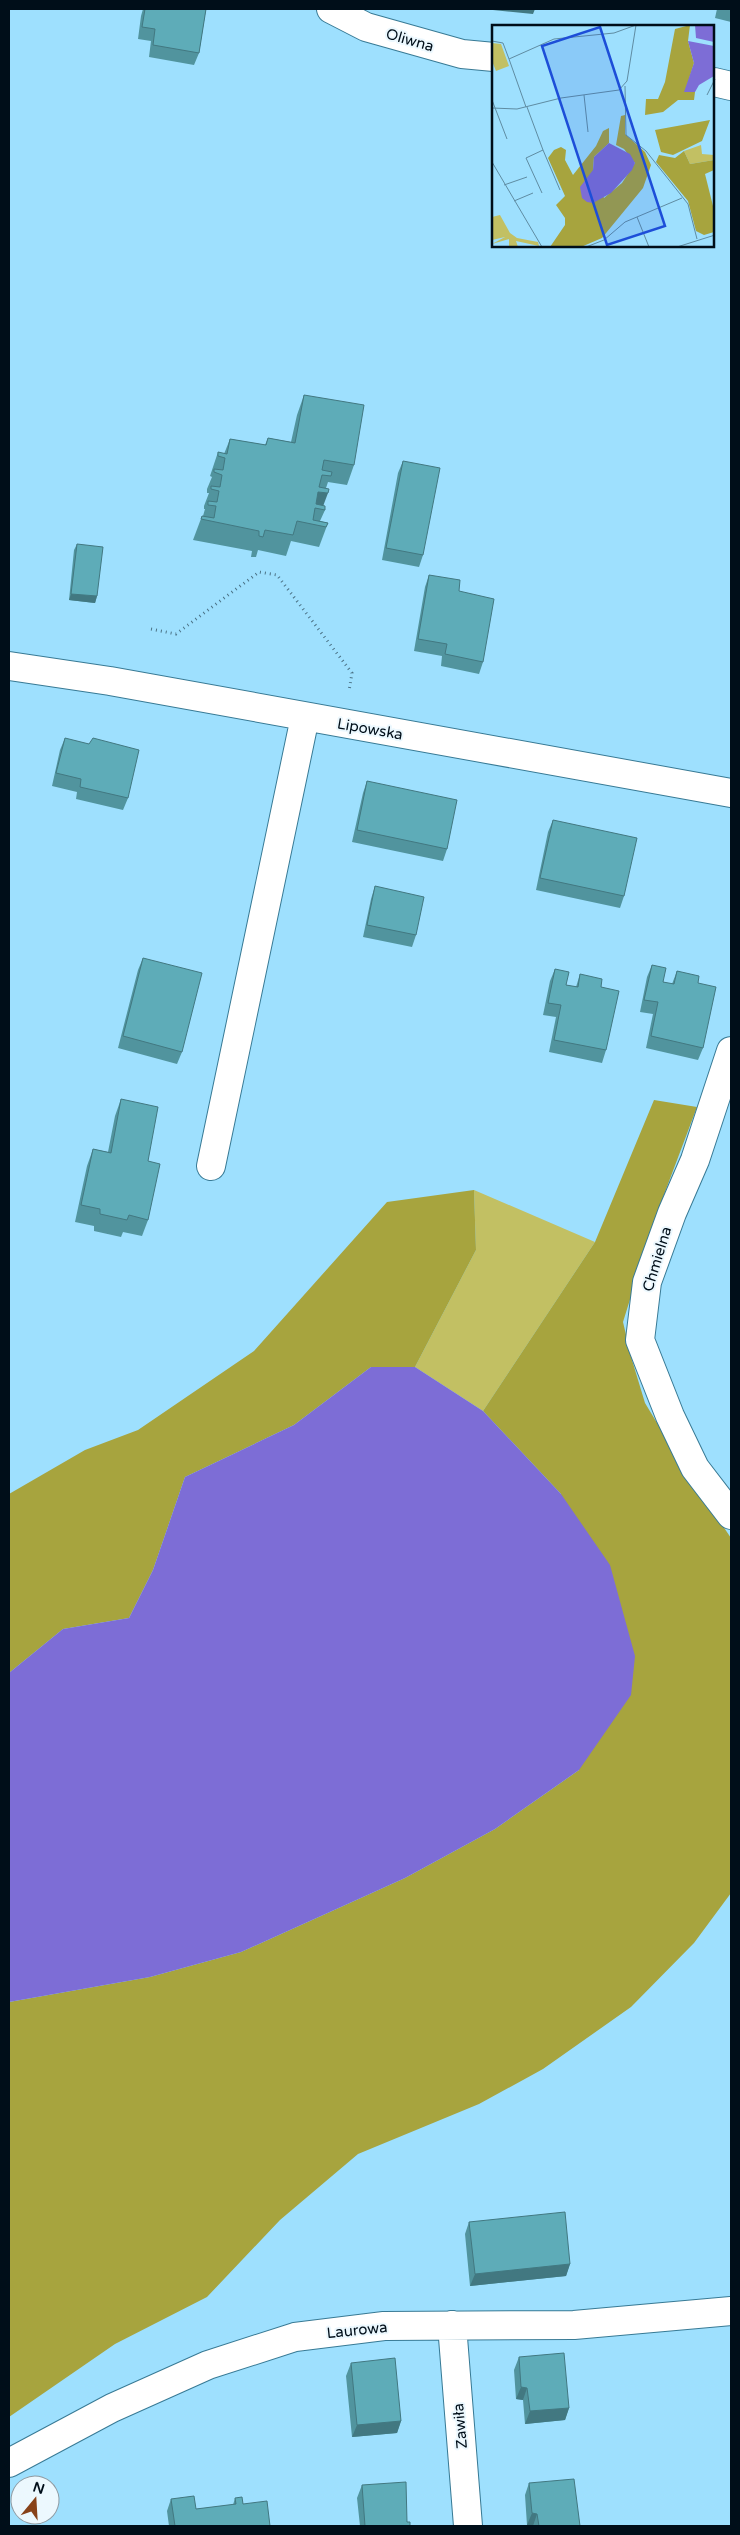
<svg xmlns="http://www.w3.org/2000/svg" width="740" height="2535" font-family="'Varela Round',sans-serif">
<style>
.green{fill:#c2c063}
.forest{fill:#a7a43e}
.water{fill:#7d6dd6}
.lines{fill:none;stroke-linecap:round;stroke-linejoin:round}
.minor-casing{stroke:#387a95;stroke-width:30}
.path{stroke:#4b7286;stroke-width:3;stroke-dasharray:1 4;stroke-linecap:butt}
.minor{stroke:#fff;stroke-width:28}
.wall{fill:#51949e}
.shaded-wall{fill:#427881}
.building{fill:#5eacb8;stroke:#427881}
.labels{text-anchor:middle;stroke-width:4;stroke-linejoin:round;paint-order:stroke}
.street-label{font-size:15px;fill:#000e19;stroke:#ecf8fe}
.inset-road{fill:none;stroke:#5f8ca2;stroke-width:1}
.view{fill:#1d4ed8;fill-opacity:0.15;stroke:#1d4ed8;stroke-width:2.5}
.inset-edge{fill:none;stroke:#000e19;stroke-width:2.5}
</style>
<rect width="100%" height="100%" fill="#9ee0fe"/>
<path class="green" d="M474 1190 595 1242 483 1411 415 1367 476 1250Z"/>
<path class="forest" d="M654 1100 697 1107 656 1216 623 1322 632 1360 645 1403 689 1476 731 1538V1893L694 1943 631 2007 543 2069 479 2104 358 2154 280 2220 207 2297 115 2344 9 2417V2002L150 1977 241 1952 405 1878 495 1829 579 1770 561 1494 483 1411 595 1242Z
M474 1190 476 1250 415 1367H371L294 1425 185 1477 153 1570 129 1618 63 1629 9 1673V1494L85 1450 138 1430 254 1351 387 1202Z"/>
<path class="water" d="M371 1367H415L483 1411 561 1494 610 1565 635 1656 631 1695 579 1770 495 1829 405 1878 241 1952 150 1977 9 2002V1673L63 1629 129 1618 153 1570 185 1477 294 1425Z"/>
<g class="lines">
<defs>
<path id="minor" d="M331 9 366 27 462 54 494 57
M714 82 731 86
M9 666 110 681 731 793
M731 1051 695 1160 672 1213 647 1282 640 1340 670 1416 695 1468 731 1515
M211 1166 305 717
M452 2325 468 2526
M9 2463 112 2408 208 2365 295 2337 384 2326 574 2325 731 2311"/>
</defs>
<use href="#minor" class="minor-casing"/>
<path class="path" d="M151 629 176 634 259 572 277 575 352 673 349 691"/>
<use href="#minor" class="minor"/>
</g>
<path class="wall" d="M143 9H206L199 53 194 65 149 57 151 41 138 39 141 16Z
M717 9H731V22L715 18Z
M304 395 354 465 347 485 328 482 326 488 323 506 325 510 320 521 328 523 319 547 291 541 286 556 258 550 256 557H251L252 551 193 540 202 516H203L205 509H204V506L209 493H207V489L212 477 210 476 218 452 224 454 230 439 265 445 268 438 291 442 297 415Z
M403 461 423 555 419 567 382 560 398 473Z
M77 544 97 596 95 603 69 600 74 550Z
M429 575 459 591 483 662 479 674 441 666 442 656 414 651 425 587Z
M65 738 128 798 123 810 76 799 77 792 52 786 60 750Z
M367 781 447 849 443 861 352 842 363 793Z
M553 820 624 896 620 908 536 890 548 832Z
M375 886 416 935 412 947 363 937 371 899Z
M143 958 182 1052 177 1064 118 1048 138 970Z
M652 965 663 982 672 984 677 971 698 983 703 1048 698 1060 646 1048 653 1014 640 1012 647 977Z
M555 969 566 985 576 987 580 974 601 987 606 1050 602 1063 549 1052 556 1017 543 1015 550 981Z
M121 1099 148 1161V1220L142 1236 123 1232 121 1237 94 1231V1226L75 1222 87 1166 93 1149 108 1152 115 1116Z
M469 2222 570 2264 566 2276 470 2286 465 2234Z
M519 2357 569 2408 565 2420 525 2424 523 2400 516 2399 514 2370Z
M351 2363 401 2421 397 2433 352 2437 346 2376Z
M529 2483 580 2526H533L527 2525 525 2495Z
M362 2485 407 2522 410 2526H360L357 2498Z
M235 2498 243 2504 270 2526H169L167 2511 171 2499 196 2509 233 2505Z"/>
<path class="shaded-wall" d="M483 9H535L533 14Z
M318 492 328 493 322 509 315 508Z
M71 594 97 596 95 603 69 600Z
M570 2264 566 2276 470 2286 475 2274Z
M521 2387 527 2388 523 2400 516 2399Z
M569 2408 565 2420 525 2424 530 2411Z
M401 2421 397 2433 352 2437 357 2425Z
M532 2513 537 2514 533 2526 527 2525Z"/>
<path class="building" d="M145 9H206L199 53 153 45 155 29 142 27Z
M304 395 364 405 354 465 324 460 322 470 332 472 331 476 322 475 319 487 329 489 328 493 318 492 316 504 325 506V510L315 508 313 520 328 523 326 527 297 521 293 535 265 530 263 537 259 536V531L201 519 202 516 214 518 216 506 208 505V501L217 502 219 491 211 489V486L220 487 222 475 214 472V469L223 470 225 458 218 456V452L227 454 230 439 266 445 268 438 295 443Z
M403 461 440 468 423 555 386 548Z
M77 544 103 547 97 596 71 594Z
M429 575 460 580 459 591 494 599 483 662 445 654 447 644 418 639Z
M65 738 89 744 93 738 139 750 128 798 80 787 81 779 56 773Z
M367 781 457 800 447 849 357 830Z
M553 820 637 838 624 896 540 878Z
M375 886 424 897 416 935 367 925Z
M143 958 202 973 182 1052 123 1036Z
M652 965 666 968 663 982 674 984 677 971 699 976 698 983 716 987 703 1048 651 1036 658 1002 644 1000Z
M555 969 569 972 566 985 578 987 580 974 602 979 601 987 619 991 606 1050 554 1040 561 1005 548 1003Z
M121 1099 158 1107 148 1161 160 1164 148 1220 129 1215 127 1220 100 1214V1209L81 1205 93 1149 111 1153Z
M565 2212 570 2264 475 2274 469 2222Z
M564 2353 569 2408 530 2411 527 2388 521 2387 519 2357Z
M395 2358 401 2421 357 2425 351 2363Z
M574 2479 580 2526H539L537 2514 532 2513 529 2483Z
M406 2482 407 2522H410V2526H365L362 2485Z
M194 2496 196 2509 236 2504 235 2498 242 2497 243 2504 267 2501 270 2526H175L171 2499Z"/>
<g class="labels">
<g class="street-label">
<text transform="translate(410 40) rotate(16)" y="5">Oliwna</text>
<text transform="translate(370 729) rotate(10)" y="5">Lipowska</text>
<text transform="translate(657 1259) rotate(-73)" y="5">Chmielna</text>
<text transform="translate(357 2330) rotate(-6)" y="5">Laurowa</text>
<text transform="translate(460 2426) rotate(-95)" y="5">Zawiła</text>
</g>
</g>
<g transform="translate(492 25)">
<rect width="222" height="222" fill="#9ee0fe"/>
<path d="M0 18 9 19 17 41 4 46 0 36ZM209 120 210 129 222 130V135L198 139 192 126ZM8 190 18 208 25 213 46 217 47 221 24 216 26 222H13L17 221V214L0 219 13 212 0 215V192Z" fill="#c2c063"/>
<path d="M198 0 196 16 202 38 193 67H203L202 75H186L171 87 153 90 154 74H166L173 57 183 4ZM133 90V109L153 127 159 140 151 163 110 213 89 222H58L73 200V193L64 180 73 171 56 133 62 125 69 122 74 125 73 135 81 150 104 121 111 106 117 103V118L102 132 101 145 112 173 130 158 143 138 132 124 124 120 129 91ZM218 95 210 116 181 130 169 127 163 105ZM192 126 198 139 222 135V145L213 149 222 185V207L212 210 204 206 196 176 164 137 167 130 183 133Z" fill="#a7a43e"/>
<path d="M203 0H222V17L204 13ZM196 16 222 21V51L207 60 203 67H192L202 38ZM117 118 138 129 143 138 140 145 119 168 101 178 95 177 90 173 88 162 101 145 102 132Z" fill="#7d6dd6"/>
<path class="inset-road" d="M0 16 11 18 17 34 62 14 122 8 144 0M17 34 34 82M133 61 134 110 154 126 196 179 205 214M92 70 96 107M215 70 223 54M0 75 15 114M35 82 51 125 34 133 50 168M0 83 25 84 69 73 127 65 135 56 144 0M51 125 68 165M0 137 50 222M12 160 35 152M22 176 41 168M145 192 157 222M94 222 112 215 133 197 190 173M185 222 223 210"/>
<path class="view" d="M108 2 173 201 115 220 50 21Z"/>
<rect width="222" height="222" class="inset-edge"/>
</g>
<rect width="740" height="2535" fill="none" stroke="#000e19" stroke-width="20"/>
<g transform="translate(35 2500) rotate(18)"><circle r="24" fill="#ecf8fe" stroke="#8e9aa2"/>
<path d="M0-4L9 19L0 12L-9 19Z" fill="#874219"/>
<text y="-8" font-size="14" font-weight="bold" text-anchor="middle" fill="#000e19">N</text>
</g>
</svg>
